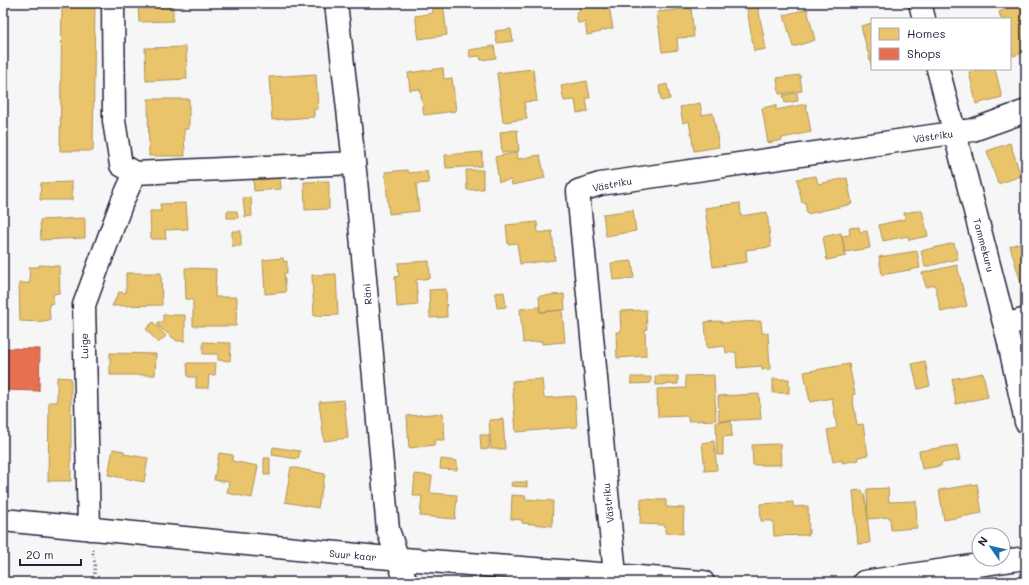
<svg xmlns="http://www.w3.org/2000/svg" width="1029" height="585" font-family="Mali,sans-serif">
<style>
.homes{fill:#e9c46a;stroke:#ad935c}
.shops{fill:#e76f51;stroke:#ac584a}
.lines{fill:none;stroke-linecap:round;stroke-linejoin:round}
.street-casing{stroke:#22223b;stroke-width:25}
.path{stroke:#22223b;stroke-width:2.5;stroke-dasharray:1 3;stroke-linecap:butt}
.street{stroke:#fff;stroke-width:22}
.labels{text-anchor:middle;stroke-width:4;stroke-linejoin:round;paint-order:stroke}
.street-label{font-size:10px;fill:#22223b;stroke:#fff}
</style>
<rect width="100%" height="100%" fill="#f6f6f7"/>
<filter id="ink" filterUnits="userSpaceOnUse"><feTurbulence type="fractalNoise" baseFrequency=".025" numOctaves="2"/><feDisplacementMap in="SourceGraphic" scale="8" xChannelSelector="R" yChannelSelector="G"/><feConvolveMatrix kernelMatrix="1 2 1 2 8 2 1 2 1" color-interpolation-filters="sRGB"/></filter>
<g filter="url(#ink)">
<path class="homes" d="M62 3H95L93 151H60Z
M138 3H173V21L139 22Z
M288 3H299V6L288 7Z
M432 3H443L447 35 419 39 415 16 433 13Z
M579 3H602L603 8 609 7 613 28 601 31V32L587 35 585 22 578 23 576 12 580 11Z
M851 3H865L852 6Z
M1007 3H1026V35L1022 37 1026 47V52L1013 56 1010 46V19H1001L999 12 1009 8Z
M758 7 766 49 754 51 747 9Z
M691 8 694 37 677 38 678 50 662 52 657 12Z
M807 9 815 40 793 47 784 15Z
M872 23V68L861 26Z
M511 29 513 41 497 43 495 31Z
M494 46 496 58 481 60 480 56 470 57 469 50Z
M186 47 187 79 146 81 145 48Z
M443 68 444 79 452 78 456 111 424 115 420 89 410 90 408 73Z
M533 69 537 101 524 102 527 119 503 122 497 73Z
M983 69H995L1002 97 976 104 969 72Z
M316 74 318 109H314V117L272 120 269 77Z
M800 75 802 91 779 94 777 78Z
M587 81 590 98H586L588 111 577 113 575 100 564 101 561 86Z
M667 84 670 99 661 101 659 86Z
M797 93 798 101 785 103 783 95Z
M148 99H189V129H184L185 156H149Z
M700 103 702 115 713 113 719 147 694 151 689 121 683 123 680 107Z
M806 104 811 132 782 138V140L768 143 762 108 776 105V110Z
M517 130 519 151 502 153 500 132Z
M1010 143 1021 176 998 184 987 151Z
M482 152V166L446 168 445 155Z
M517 152 518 159 540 155 545 178 512 185 511 180 499 182 495 157Z
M407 170 409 173 427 171 429 183 416 184 419 211 389 214 385 172Z
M466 170H483V189L467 190Z
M816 176 818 184 847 178 852 204 807 214 805 202 802 203 797 179Z
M280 177 281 189 254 191 253 178Z
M329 181V209L305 210 304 182Z
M72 182V200H40L41 183Z
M251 197 252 216 245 217 243 198Z
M186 203 188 229 165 230 166 239H151L150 211H161L160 204Z
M740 203 741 216 767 212 771 247 746 250 747 262 713 267 705 208Z
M633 210 636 231 606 236 603 214Z
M922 210 928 236 909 240 908 236 883 241 879 225 905 219 904 213Z
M227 211H237L238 218H227Z
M85 218V238L41 240 40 220Z
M537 222 538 233 552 231 555 260 520 264 517 243 508 244 506 225Z
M859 227 860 232 867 231 870 248 845 252 842 236 850 235 849 228Z
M232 231H241V246H232Z
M841 233 846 256 827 260 823 237Z
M1026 241V293H1024L1010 246Z
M954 243 958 259 925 267 921 251Z
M917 251 920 268 882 275 879 257Z
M283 258 284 262 287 261V273H284L286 292 265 294 263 260Z
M429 261 430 278 416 280 418 305 397 307 395 277 399 276 398 263Z
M632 261 634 278 613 280 611 263Z
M39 265 59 266 60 293 53 294 54 303 49 304 50 320 42 321V322L20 321 19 283H30L29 267H39Z
M957 265 967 306 941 312 935 285 926 287 922 273Z
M185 268 216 269 215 297H237L236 326H193V300L186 299Z
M126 273H161L162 305 112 306 119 292 126 293Z
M336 274 338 315 314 316 312 275Z
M446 289 447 317 430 318 429 290Z
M504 292 506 307 497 308 495 293Z
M564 294 565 310 540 312 539 296Z
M539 307 540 312 562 310 565 342 542 344V341L523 343 520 309Z
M646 310 647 329 645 330 646 356 617 358 616 332H621L620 311Z
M163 315H185V341H177L158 326V322H163Z
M721 321 722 323 761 321 762 333H768L770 369 762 370V366L737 368 736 352 726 353 725 346 707 348 705 322Z
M153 322 166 336 158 343 146 329Z
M203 342 231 343 230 361 218 360V354H203Z
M110 353 156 354 155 375H110Z
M925 361 930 386 918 389 912 364Z
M187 363H216L215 375H209L208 388H196V377H188Z
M849 364 855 394 852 395 857 425 863 424 868 455 858 457 859 460 842 463V460L833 462 827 430 837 428 832 398 810 402 804 372Z
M983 373 988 397 956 404 952 379Z
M714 375 716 420 688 421V416L658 417 657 389 686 388 685 376Z
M655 376H678V384L656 385Z
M57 377 71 378V481H48L49 402H57Z
M631 377H651V383L631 384Z
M542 379 544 398 575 396 577 427 516 432 512 381Z
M773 379H789V393H773Z
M759 394 761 419 719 421 718 396Z
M344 400 348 438 324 441 319 402Z
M443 413 445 440H434L435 445 409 448 407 416Z
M503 419 505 449H491L489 420Z
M731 421 732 436 723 437V455H717L716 422Z
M480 435H489V449L481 450Z
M714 441 717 470 705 471 702 443Z
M780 444 781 465H753L752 445Z
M957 445 960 460 941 463V466L922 469 919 451Z
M273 447 300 451 298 459 272 455Z
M113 449 124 451V454L148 458 144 482 108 475Z
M219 453 233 455 232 461 258 466 252 498 227 493 229 482 214 480Z
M264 458H270V475H264Z
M441 459 457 461V470L440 469Z
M291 467 325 474 318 508 285 502Z
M415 474 432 476 430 493 457 495 455 519 420 516 422 496H413Z
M512 482H527V487L511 486Z
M977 484 982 513 944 520 939 490Z
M888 488 889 502 916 501 917 528 891 530 890 517 868 519 867 489Z
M862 490 863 494H865L870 543 858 544 853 491Z
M512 495 526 496 525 499 553 501 552 526 522 523V520L511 519Z
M641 499 666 500V507L684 508 683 534 665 533V525L640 524Z
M793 502V507L808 506 809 535 774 536 773 521H761L760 504Z
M40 577 75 582H40Z"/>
<path class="shops" d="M3 348 40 349 39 391 3 390Z"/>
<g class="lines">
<defs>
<path id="street" d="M113 3 114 121 121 165 135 173
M336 3 356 180 388 530 406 582
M920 3 924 19
M938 69 1008 338 1026 422
M1005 325 1026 319
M3 520 378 557 703 582
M89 529 84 305 122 202 135 173 354 163
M615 575 578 191 600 184 973 130 1026 111
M864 582 1026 558"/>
</defs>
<use href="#street" class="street-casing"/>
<path class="path" d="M92 549 95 564 94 582"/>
<use href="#street" class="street"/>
</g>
</g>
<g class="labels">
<g class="street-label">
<text transform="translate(933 136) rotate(-8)" y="4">Västriku</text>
<text transform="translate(612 184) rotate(-11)" y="4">Västriku</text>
<text transform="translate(984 245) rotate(75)" y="4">Tammekuru</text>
<text transform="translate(367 294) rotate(-95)" y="4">Räni</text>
<text transform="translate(84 346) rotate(-91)" y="4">Luige</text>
<text transform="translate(608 503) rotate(-96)" y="4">Västriku</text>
<text transform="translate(353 555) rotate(5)" y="4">Suur kaar</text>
</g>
</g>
<rect width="1029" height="585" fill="none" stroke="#fff" stroke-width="16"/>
<rect x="8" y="8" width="1013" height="569" fill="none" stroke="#22223b" stroke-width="1.5" filter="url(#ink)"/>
<rect x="871" y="18" width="140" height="52" fill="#ffffff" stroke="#a7a7b1"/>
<rect x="879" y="28" width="20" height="12" fill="#e9c46a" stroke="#a7a7b1"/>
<text x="907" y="38" font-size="12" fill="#22223b">Homes</text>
<rect x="879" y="48" width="20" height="12" fill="#e76f51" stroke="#a7a7b1"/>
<text x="907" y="58" font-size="12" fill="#22223b">Shops</text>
<g transform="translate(991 547) rotate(304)"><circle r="19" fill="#ffffff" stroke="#a7a7b1"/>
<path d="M0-3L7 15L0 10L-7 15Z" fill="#1f6fb2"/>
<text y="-6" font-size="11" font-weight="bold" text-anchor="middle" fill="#22223b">N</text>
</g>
<path d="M20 559v6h61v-6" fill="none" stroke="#22223b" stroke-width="2"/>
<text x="26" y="559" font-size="12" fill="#22223b" stroke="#ffffff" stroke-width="3" paint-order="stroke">20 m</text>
</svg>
